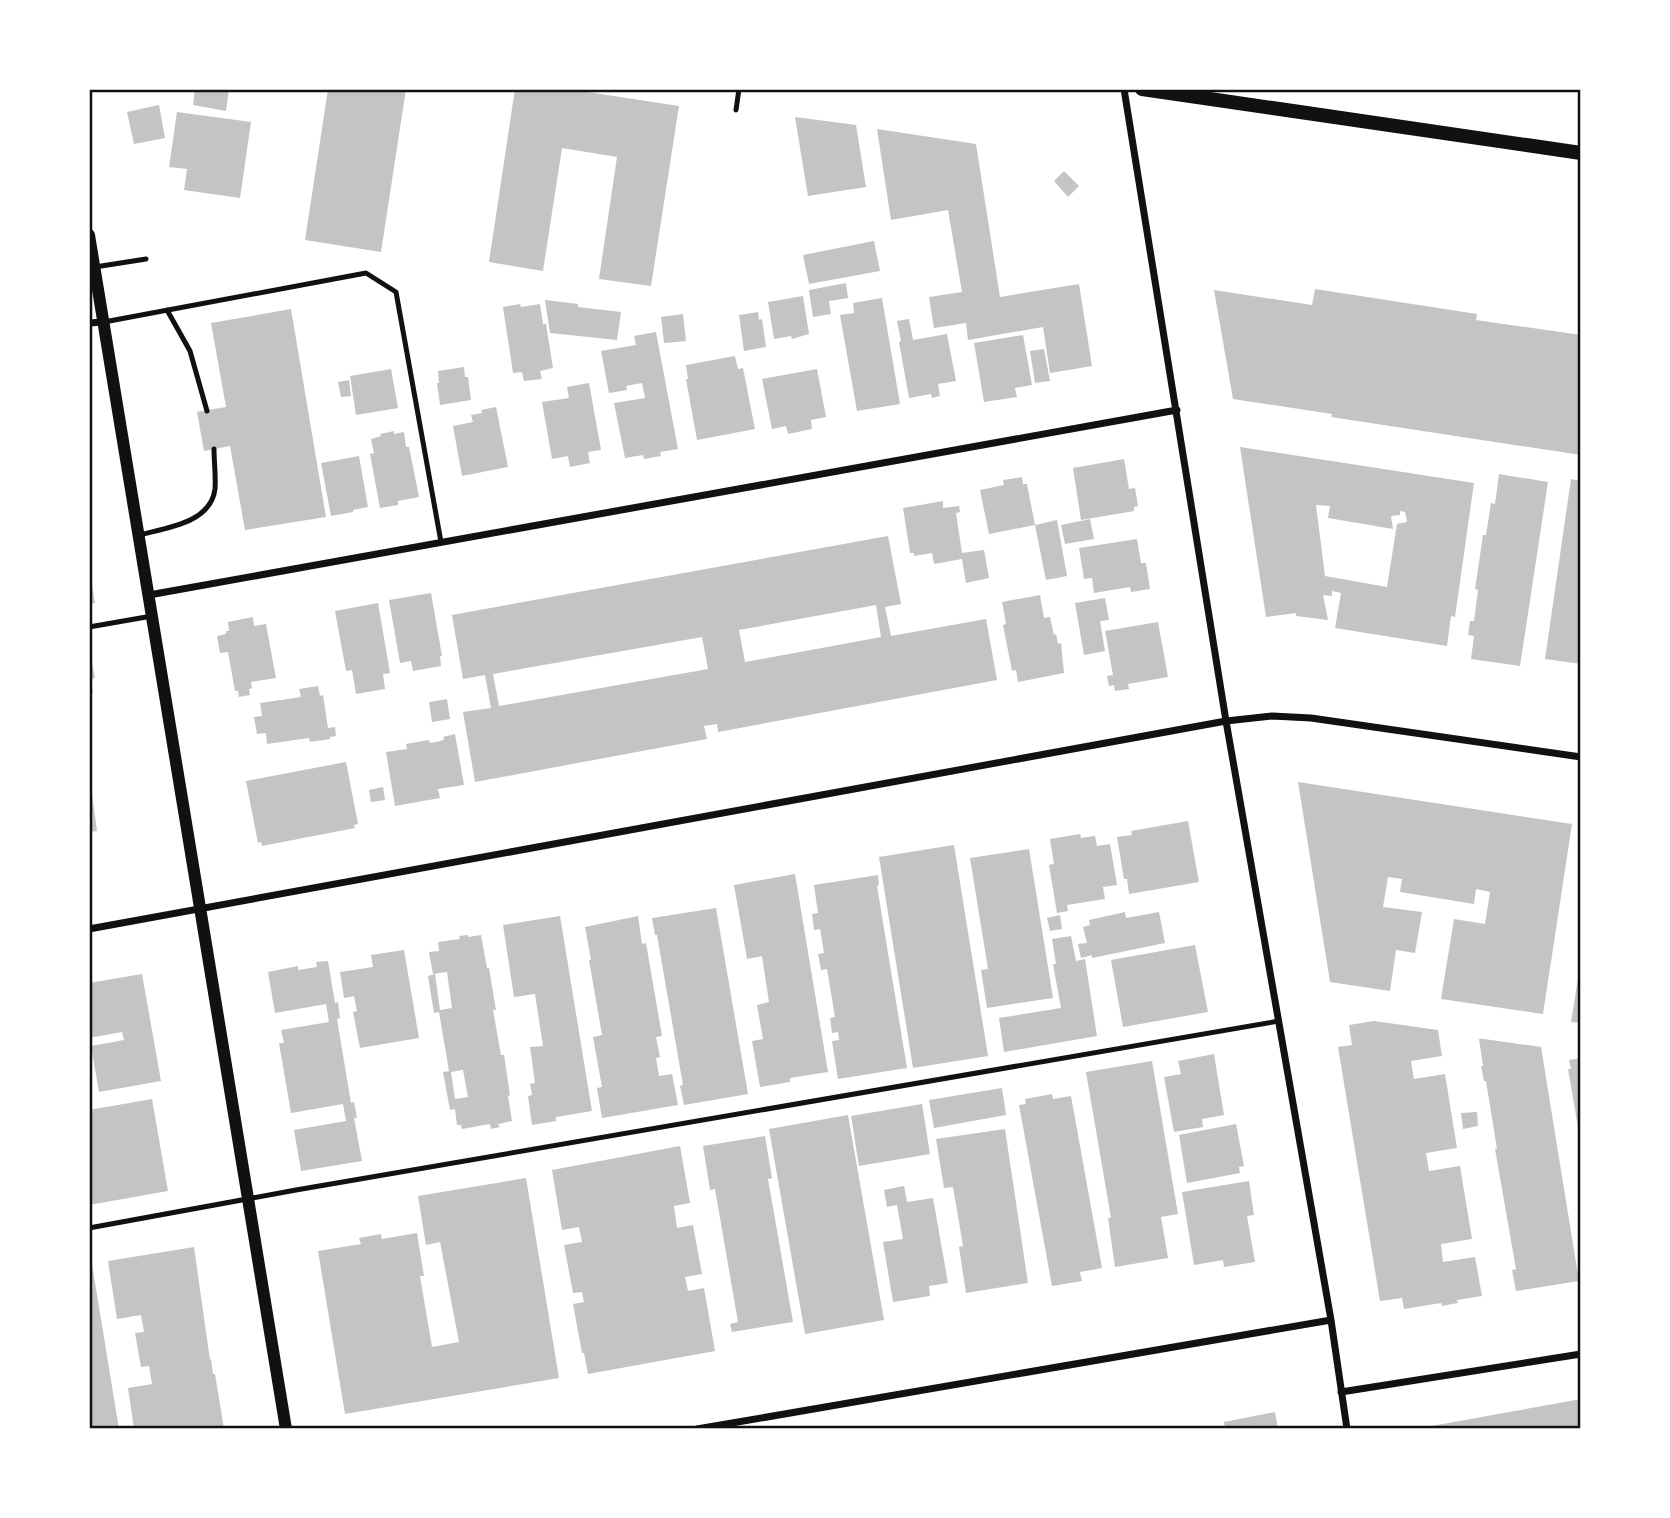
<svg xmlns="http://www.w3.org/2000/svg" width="1670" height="1518" font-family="Quicksand,sans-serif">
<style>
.building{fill:#c4c4c4;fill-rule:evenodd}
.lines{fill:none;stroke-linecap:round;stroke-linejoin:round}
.service{stroke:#111;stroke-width:5}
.minor{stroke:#111;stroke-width:7}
.tertiary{stroke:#111;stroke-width:12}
.secondary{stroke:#111;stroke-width:14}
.neatline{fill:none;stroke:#111;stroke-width:2.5}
</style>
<rect width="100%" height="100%" fill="#fff"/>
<path class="building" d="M195 89H229L226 111 193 105Z
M328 89H406L381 252 305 240Z
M515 89H568L679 106 651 286 599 279 617 157 562 148 543 271 489 262Z
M159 105 165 138 134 144 127 112Z
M177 112 251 122 240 198 184 190 187 169 169 167Z
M795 117 856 125 866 187 808 196Z
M877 129 976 144 1000 297 1079 284 1092 366 1050 373 1043 327 968 340 966 323 934 328 929 297 962 292 948 210 891 220Z
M1064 171 1079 186 1068 197 1054 181Z
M874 241 880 271 809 284 803 255Z
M846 283 848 298 829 301 831 314 813 317 809 290Z
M1315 289 1477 314 1476 320 1581 335V455L1331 417 1332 414 1233 399 1214 290 1312 305Z
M803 296 809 334 792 339 791 336 774 339 768 302Z
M882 298 900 404 857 411 840 315 854 313 853 303Z
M545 300 578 304V307L621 312 617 340 550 333Z
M520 304 521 307 540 304 543 324H546L553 368 540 371 542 379 524 381 522 372 513 373 503 307Z
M291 309 326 517 245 530 230 446 204 451 197 412 226 407 211 323Z
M758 312 759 320 762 319 766 347 744 351 739 315Z
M683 314 686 341 664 343 661 317Z
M909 319 913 340 947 334 956 381 938 384 940 396 932 398 931 394 909 398 899 342 901 341 897 321Z
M656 332 678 449 660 452 661 456 644 459 643 455 625 458 614 403 645 398 642 383 626 386 627 390 609 393 601 351 636 345 634 336Z
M1023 335 1032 385 1015 388 1017 397 984 402 974 343Z
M1044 349 1050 381 1035 383 1030 351Z
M735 356 738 369 743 368 755 429 697 440 686 379H688L686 365Z
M464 367 465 377H468L471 400 440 405 437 383H439L438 371Z
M391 369 398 408 356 415 350 376Z
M817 369 826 417 811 420 812 429 788 434 786 426 772 429 762 379Z
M349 380 351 396 341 397 338 382Z
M589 383 601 450 588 452 590 463 570 467 568 456 552 459 542 402 569 398 567 387Z
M496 407 508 467 462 476 453 426 473 422 471 415 482 413 481 410Z
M394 431V434L404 432 406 447H409L419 497 398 501V505L380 508 370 454 374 453 371 439 381 436 380 434Z
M1240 447 1474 483 1455 617 1451 616 1447 646 1335 628 1341 593 1332 591V596L1323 595 1328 620 1296 616V613L1266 617ZM1316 505 1330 506 1328 518 1393 529 1391 516 1400 515V511L1405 512 1407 522 1397 524 1387 587 1325 576Z
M359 456 368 507 353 510V512L331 516 321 463Z
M1124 459 1129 489 1135 488 1138 506 1134 507V511L1081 520 1073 468Z
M1499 474 1548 482 1520 666 1471 659 1474 636 1468 635 1470 621H1474L1478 590 1475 589 1483 535H1486L1491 503 1495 504Z
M1022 477 1023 484H1027L1035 525 989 534 980 490 1004 485 1003 480Z
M1571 479 1581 481V664L1545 659Z
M943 501V508L959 506 960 512 956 513 962 553 984 550 989 578 966 583 962 559 934 564 932 553 914 556V553H910L903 508Z
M1090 519 1094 539 1065 544 1061 525Z
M1057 520 1067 576 1046 580 1035 525Z
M888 536 901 604 885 607 891 636 986 619 997 680 718 732 717 724 704 726 707 739 475 782 463 712 491 708 485 675 463 679 452 615ZM876 605 881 637 745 662 739 630ZM702 637 708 669 499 706 493 674Z
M1137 539 1141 563H1146L1150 589 1131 592 1130 587 1094 593 1092 578 1084 579 1079 548Z
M89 579H91L95 603 89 604Z
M431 593 442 656H440L441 666 413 671 411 661 400 663 389 600Z
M1040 595 1044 618 1050 617 1054 635 1056 634 1058 644 1061 643 1064 673 1018 682 1016 670 1012 671 1003 625 1006 624 1002 602Z
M1105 598 1109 620 1100 621 1105 651 1084 655 1075 603Z
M378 603 390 673 383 674 385 689 356 694 352 670 346 671 335 611Z
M253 617 254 626 266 624 276 678 251 682 252 688 249 689 250 695 239 697 238 691H235L228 652 220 653 217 636 226 634V631H229L228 622Z
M1158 622 1168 677 1128 684 1129 689 1115 691 1114 685 1109 686 1107 676 1113 675 1105 631Z
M92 663 95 678 91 679 93 693H89V664Z
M318 686 320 696 323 695 328 728 335 727 336 736 330 737V739L310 742 309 738 267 744 266 733 257 734 254 717 262 716 260 703 301 697 299 689Z
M447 699 450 719 432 722 429 702Z
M455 734 464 785 438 789 440 798 395 806 386 752 407 749 406 744 428 740 431 743 444 740 443 737Z
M346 762 358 824 354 825 355 828 262 846 261 842 258 843 246 781Z
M1298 782 1572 824 1543 1014 1441 999 1454 919 1485 924 1490 892 1476 889 1474 904 1400 892 1402 879 1388 877 1383 907 1422 912 1415 953 1396 950 1390 991 1330 982Z
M91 786 97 831 89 832V787Z
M383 787 385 800 371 802 369 790Z
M1188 821 1199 882 1129 894 1127 879H1124L1117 837 1132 835 1131 831Z
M1080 834 1081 838 1095 836 1097 846 1110 844 1117 885 1103 887 1105 899 1067 905 1068 911 1057 913 1049 865 1054 864 1050 839Z
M954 845 988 1056 913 1068 879 857Z
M1029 849 1053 998 987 1008 981 970 988 969 970 858Z
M795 874 828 1072 790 1078V1082L760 1087 752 1041 763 1039 757 1005 769 1002 762 956 747 959 734 885Z
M878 875 879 885 877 886 907 1068 838 1079 832 1041 839 1040 838 1032 832 1033 830 1018 835 1017 827 969 821 970 818 954 824 953 820 929 814 930 812 914 818 913 814 885Z
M716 908 748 1094 684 1105 680 1086 683 1085 657 935H655L652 918Z
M1125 912 1126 918 1159 912 1165 943 1092 958V955L1081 958 1078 944 1087 943 1083 927 1090 925 1089 920Z
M1060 915 1062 929 1050 931 1047 918Z
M560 916 592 1111 556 1117V1121L532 1125 528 1096 532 1095 530 1084 535 1083 530 1047 543 1046 535 994 514 997 503 925Z
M638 916 642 944 646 943 662 1036 656 1037 660 1057 656 1058 659 1076 672 1074 678 1105 602 1118 597 1088 602 1087 593 1037 602 1035 589 960H591L585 927Z
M468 935V937L481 935 487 968H489L496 1010H493L501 1055H504L510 1095 508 1096 512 1121 498 1124 500 1127 491 1129 490 1124 462 1129 461 1125H457L455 1109 450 1110 443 1072 449 1071 439 1012 434 1013 428 976 435 974 440 1010 452 1008 447 972 433 974 429 952 439 951 438 942 460 939 459 936ZM463 1070 468 1097 455 1099 451 1072Z
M1071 936 1076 961 1085 959 1097 1036 1004 1052 999 1018 1061 1008 1053 964H1056L1052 939Z
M1195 945 1208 1012 1123 1027 1111 960Z
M404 950 419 1038 360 1048 353 1012 357 1011 354 996 344 998 340 972 373 967 371 955Z
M328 961 335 1003 338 1002 340 1018 337 1019 351 1103 354 1102 357 1118H354L362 1161 301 1171 294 1130 346 1121 343 1104 291 1113 279 1043H284L281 1030 329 1022 326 1004 275 1013 268 972 298 966V970L317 967 316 962Z
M1579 972 1581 973V1023L1571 1022Z
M142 974 161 1081 99 1092 91 1046 124 1040 122 1032 89 1038V983Z
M1374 1021 1438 1030 1442 1056 1411 1061 1414 1079 1445 1074 1457 1148 1426 1153 1429 1171 1460 1166 1472 1239 1441 1244 1443 1262 1475 1257 1482 1296 1457 1300 1458 1303 1442 1306 1441 1303 1404 1309 1402 1298 1380 1301 1338 1047 1352 1045 1349 1025Z
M1479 1039H1484L1541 1047 1579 1281 1516 1291 1512 1270 1516 1269 1495 1149H1497L1486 1081H1484L1481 1066H1483Z
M1214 1054 1224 1115 1202 1119 1203 1127 1174 1132 1164 1077 1181 1074 1178 1061Z
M1581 1058V1133H1579L1568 1069H1571L1569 1060Z
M1152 1061 1178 1214 1161 1217 1168 1258 1115 1267 1108 1218H1111L1086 1072Z
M1002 1088 1006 1115 934 1128 929 1100Z
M1052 1094 1053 1099 1071 1096 1102 1268 1080 1272 1082 1281 1052 1286 1019 1105 1026 1104 1025 1099Z
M152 1099 168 1191 89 1205V1110Z
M922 1104 930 1154 859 1166 851 1116Z
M1477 1112 1478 1126 1463 1129 1461 1113Z
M848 1115 884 1320 805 1334 769 1129Z
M1236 1124 1244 1166 1239 1167 1240 1173 1187 1183 1179 1135Z
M1005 1129 1028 1283 966 1293 959 1247 963 1246 953 1187 944 1188 936 1139Z
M765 1136 772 1178 768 1179 793 1322 732 1332 730 1324 738 1322 715 1189 710 1190 703 1146Z
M680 1146 690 1203 674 1206 677 1228 693 1225 702 1274 685 1277 688 1291 704 1288 715 1351 588 1374 584 1353H582L573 1304 584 1302 582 1292 573 1293 564 1245 582 1242 579 1227 562 1230 552 1170Z
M526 1178 559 1378 345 1414 318 1251 361 1244 359 1238 381 1234 382 1239 417 1233 424 1276H420L432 1347 459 1342 440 1242 426 1245 418 1196Z
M1249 1181 1254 1215 1247 1216 1255 1262 1224 1267 1223 1260 1194 1265 1182 1192Z
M904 1186 907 1202 933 1198 948 1283 929 1286 930 1296 893 1302 883 1242 903 1239 897 1205 887 1207 884 1190Z
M194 1247 210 1360 211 1359 213 1374H215L224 1429H134L128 1388 152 1384 149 1366 141 1367 135 1333 144 1332 141 1315 117 1319 108 1261Z
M89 1258H91L119 1429H89Z
M1581 1399V1429H1426V1427Z
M1275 1412 1278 1429H1225L1224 1422Z"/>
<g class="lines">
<path class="service" d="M736 110 739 89
M95 267 146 259
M167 310 190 351 207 411
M104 322 366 273 396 292 441 542
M139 535C166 528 211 523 215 489 216 476 214 462 214 449
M89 627 152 616
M89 1228 296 1190 1279 1021"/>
<path class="minor" d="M1124 89 1226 721 1331 1320 1347 1429
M89 323 104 322
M149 595 1177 410
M89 929 1226 721 1272 716 1311 718 1581 757
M1341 1392 1581 1354
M697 1429 1331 1320"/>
<path class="tertiary" d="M89 235 286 1429"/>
<path class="secondary" d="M1142 89 1581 153"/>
</g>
<rect width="1670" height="1518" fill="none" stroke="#ffffff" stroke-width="182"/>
<rect x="91" y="91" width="1488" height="1336" class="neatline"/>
</svg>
